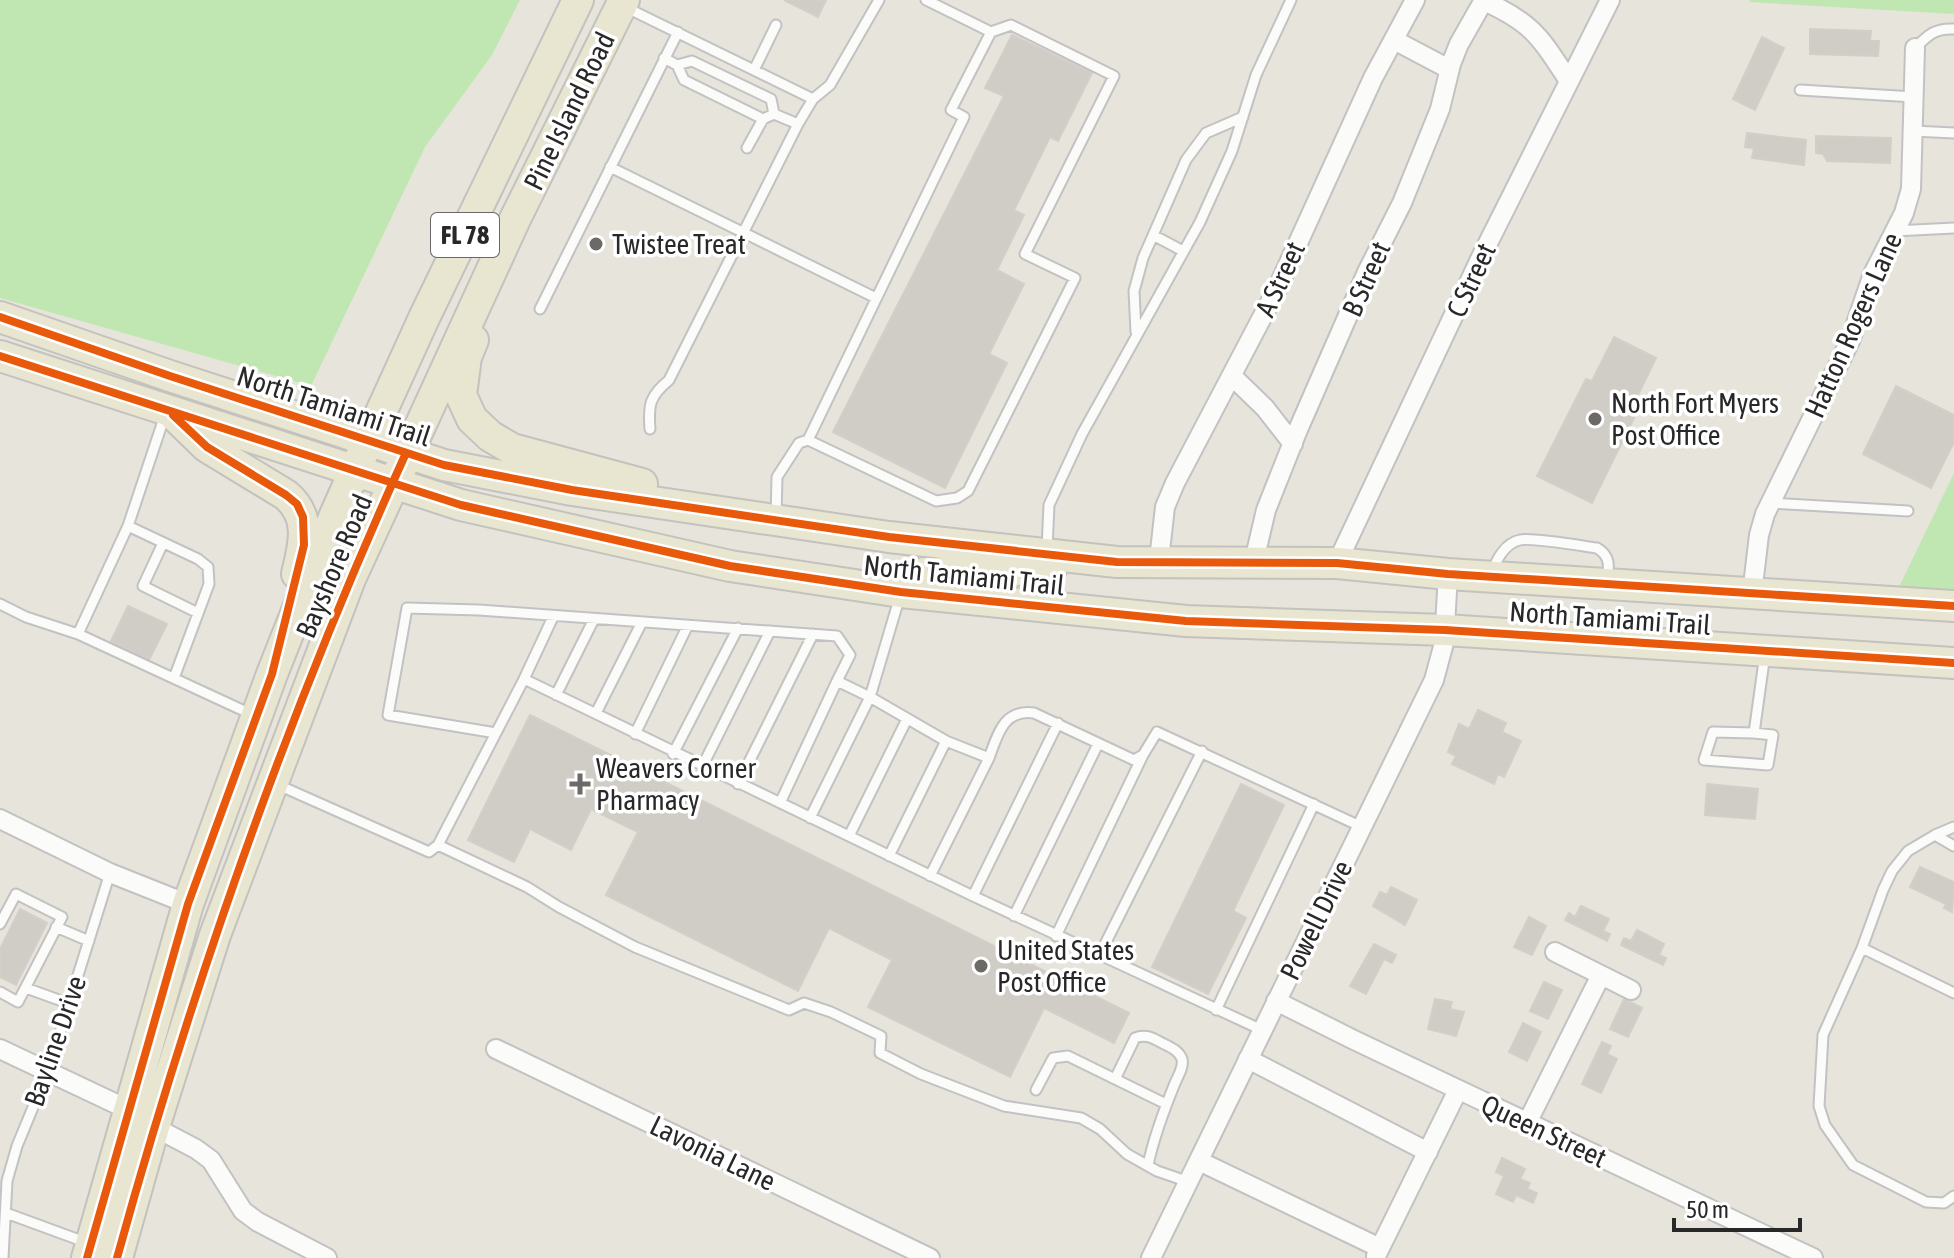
<svg xmlns="http://www.w3.org/2000/svg" width="1954" height="1258" font-family="'Asap Condensed',sans-serif">
<style>
.green{fill:#c0e7b1}
.building{fill:#d0cdc7;stroke:#d2cfc8;stroke-width:2}
.lines{fill:none;stroke-linecap:round;stroke-linejoin:round}
.service-casing{stroke:#c3c2c3;stroke-width:13}
.minor-casing{stroke:#c3c2c3;stroke-width:22}
.primary-casing{stroke:#c3c2bf;stroke-width:34}
.service{stroke:#fbfbfa;stroke-width:9}
.minor{stroke:#fbfbfa;stroke-width:18}
.primary{stroke:#e8e5d0;stroke-width:30}
.cycleway-casing{stroke:#fff;stroke-width:13}
.cycleway{stroke:#e8590c;stroke-width:8}
.poi-dot{fill:#6b6a67;stroke:#fff;stroke-width:3}
.labels{text-anchor:middle;stroke-width:7;stroke-linejoin:round;paint-order:stroke}
.shield{fill:#fff;stroke:#686868;stroke-width:2}
.shield-label{font-size:26px;font-weight:bold;fill:#282828}
.street-label{font-size:28px;fill:#282828;stroke:#fff}
.poi-label{font-size:28px;fill:#282828;stroke:#fff;text-anchor:start}
</style>
<rect width="100%" height="100%" fill="#e7e4dc"/>
<path class="green" d="M0 0H520L492 55 425 147 311 386 0 298Z
M1750 0H1954V14L1749 2Z
M1954 473V590L1899 587Z"/>
<path class="building" d="M784 0H826L818 17Z
M1810 29 1871 31 1870 41H1879L1878 56 1810 54Z
M1012 35 1092 73 1058 141 1050 137 1014 210 1024 215 997 270 1024 284 989 354 1007 363 945 488 833 432 1004 96 985 88Z
M1762 37 1784 48 1755 110 1733 99Z
M1747 133 1806 140 1804 165 1752 158 1754 148 1745 147Z
M1816 136 1891 138 1890 163 1827 161 1823 154 1816 153Z
M1614 337 1656 358 1634 403 1640 406 1592 503 1537 476 1586 379 1592 381Z
M1896 386 1954 415V442L1931 488 1863 454Z
M128 606 167 624 149 660 111 641Z
M1478 710 1506 723 1502 732 1521 741 1504 777 1498 774 1494 784 1452 764 1456 756 1448 752 1459 724 1469 729Z
M530 715 1129 1013 1114 1043 1044 1008 1010 1077 868 1007 892 960 829 928 798 991 606 895 638 832 591 809 571 850 530 829 514 862 468 840Z
M1241 784 1284 805 1233 911 1246 918 1208 994 1152 967Z
M1707 784 1758 789 1755 819 1705 815Z
M1920 867 1954 882 1952 912 1944 908 1946 904 1910 887Z
M1391 887 1417 900 1405 925 1373 906 1380 892 1387 895Z
M1581 906 1609 919 1603 931 1610 934 1607 941 1565 920 1569 913 1575 917Z
M20 909 47 923 16 985 0 977V949Z
M1529 917 1546 926 1532 955 1514 947Z
M1637 930 1664 944 1659 955 1666 958 1663 965 1621 945 1624 938 1631 941Z
M1374 944 1396 955 1392 963 1384 959 1366 994 1350 986Z
M1544 982 1562 990 1548 1019 1530 1011Z
M1435 999 1452 1002 1450 1009 1464 1012 1456 1036 1428 1029Z
M1624 999 1642 1008 1628 1037 1610 1029Z
M1523 1023 1541 1032 1527 1061 1509 1052Z
M1602 1042 1611 1046 1607 1054 1617 1059 1601 1093 1582 1084Z
M1502 1158 1525 1169 1520 1179 1530 1183 1527 1189 1537 1193 1533 1203 1516 1195 1513 1202 1496 1194 1504 1176 1496 1172Z"/>
<g class="lines">
<defs>
<path id="service" d="M625 7 813 99
M1915 48C1928 35 1935 28 1954 29
M664 58 677 65 684 80 763 119 774 114 798 124
M677 65 692 61 771 99 774 114
M754 70 776 25
M1800 90 1914 97
M1913 131 1954 133
M747 148 763 119
M610 167 876 298
M1894 231 1954 228
M1153 235 1183 251
M540 309 678 32
M1136 332 1134 291 1143 258 1186 160 1206 133 1243 117
M650 429C648 404 650 396 669 380L798 124 813 99 830 85 879 0
M808 440 936 501 957 498 968 491 1075 278 1025 254 1114 76 1011 25 991 32 926 0
M1771 503 1908 511
M776 517 777 477 799 443 808 440 964 117 951 110 991 32
M128 526 198 559 208 567 209 584 174 678
M163 543 143 586 198 613
M1047 549 1049 505 1082 434 1200 222 1232 151 1256 75 1291 0
M1492 573C1496 560 1505 543 1520 540 1531 537 1582 546 1597 548 1611 556 1609 567 1607 581
M0 604 26 617 78 634 253 715
M553 617 524 679 973 896 1262 1030
M78 634 128 526 165 415
M556 695 594 619
M596 713 642 622
M496 733 524 679
M1754 733 1773 735 1768 765 1704 760 1713 732 1754 733 1765 654
M635 734 688 625
M673 754 738 628
M702 767 770 631
M276 784 429 852 438 845 496 733 388 715 407 608 479 610 837 636 850 655 837 681 870 697 900 596
M738 784 813 634
M780 803 837 681
M810 818 870 697 946 741 989 758C998 733 1004 709 1034 713L1134 760 1143 755 1157 732 1362 827
M1935 835 1954 827
M849 836 907 719
M438 845 527 887 559 907 635 947 789 1010 804 1003 831 1012 881 1036 880 1053 921 1074 1004 1106 1081 1118 1100 1129 1127 1154 1157 1171 1189 1182
M1954 846 1935 835 1908 851 1892 871 1883 890 1862 948 1823 1035 1819 1106 1825 1125 1853 1165 1926 1202 1944 1203 1954 1196
M889 856 946 741
M930 876 989 758
M973 896 1058 723
M1014 916 1098 744
M0 924 16 894 62 917 18 1002 0 992
M56 927 89 941
M1056 936 1143 755
M1862 948 1954 993
M1099 956 1202 751
M26 988 70 1004
M1216 1010 1314 804
M1036 1090 1053 1058 1068 1056 1115 1079
M1148 1165C1154 1136 1164 1110 1175 1083 1178 1076 1184 1067 1182 1059 1179 1051 1172 1048 1164 1044 1154 1039 1146 1033 1135 1038L1115 1079 1166 1104
M6 1213 85 1242
M3 1258 7 1181 17 1146 48 1071 110 873"/>
<path id="minor" d="M1484 1C1533 23 1540 37 1569 81
M1394 40 1449 69
M1233 377 1265 408 1293 444
M1159 560 1165 507 1175 483 1278 287 1373 78 1415 0
M1254 561 1266 510 1297 432 1367 272 1402 203 1440 109 1451 64 1459 44 1484 0
M1337 563 1482 255 1610 0
M1752 594 1759 535 1765 514 1850 341 1873 274 1904 213 1911 189 1915 48
M0 819 110 873 188 904
M1555 952 1631 990
M1276 1001 1354 1040 1813 1258
M0 1049 129 1110
M496 1049 930 1258
M1248 1059 1428 1152
M1527 1123 1601 975
M154 1127 196 1149 211 1160 243 1211 258 1222 327 1258
M1199 1161 1380 1248
M1376 1256 1458 1090
M1151 1258 1434 680 1444 643 1448 574"/>
<path id="primary" d="M0 317 170 376 444 465 572 490 889 537 1117 562 1337 563 1448 574 1954 606
M473 340 466 357 461 395 472 419 490 436 512 449 642 484
M0 356 461 505 730 566 901 592 1186 621 1445 630 1954 663
M175 416 207 447 286 495C312 517 304 545 297 574
M901 592 912 580 924 573 993 572 1052 567
M87 1258 188 904 272 674 335 515 368 441 424 318 578 0
M117 1258 154 1127 215 935 350 579 516 217 624 0"/>
</defs>
<use href="#service" class="service-casing"/>
<use href="#minor" class="minor-casing"/>
<use href="#primary" class="primary-casing"/>
<use href="#service" class="service"/>
<use href="#minor" class="minor"/>
<use href="#primary" class="primary"/>
<defs>
<path id="cycleway" d="M0 317 170 376 444 465 572 490 889 537 1117 562 1337 563 1448 574 1954 606
M0 356 461 505 730 566 901 592 1186 621 1445 630 1954 663
M87 1258 188 904 272 674 304 545 303 517 297 504 286 495 207 447 173 415
M117 1258C193 983 288 713 406 453"/>
</defs>
<use href="#cycleway" class="cycleway-casing"/>
<use href="#cycleway" class="cycleway"/>
</g>
<g class="poi-dot">
<circle cx="596" cy="244" r="8"/>
<circle cx="1595" cy="419" r="8"/>
<path d="M576 772h8v8h8v8h-8v8h-8v-8h-8v-8h8z"/>
<circle cx="981" cy="966" r="8"/>
</g>
<g class="labels">
<rect class="shield" x="431" y="213" width="68" height="44" rx="6"/>
<g class="shield-label">
<text x="465" y="244">FL 78</text>
</g>
<g class="street-label">
<text transform="translate(569 111) rotate(-64)" y="10">Pine Island Road</text>
<text transform="translate(1280 279) rotate(-65)" y="10">A Street</text>
<text transform="translate(1366 279) rotate(-66)" y="10">B Street</text>
<text transform="translate(1471 280) rotate(-65)" y="10">C Street</text>
<text transform="translate(1853 325) rotate(-66)" y="10">Hatton Rogers Lane</text>
<text transform="translate(334 406) rotate(18)" y="10">North Tamiami Trail</text>
<text transform="translate(334 566) rotate(-67)" y="10">Bayshore Road</text>
<text transform="translate(964 575) rotate(6)" y="10">North Tamiami Trail</text>
<text transform="translate(1610 618) rotate(4)" y="10">North Tamiami Trail</text>
<text transform="translate(1316 920) rotate(-64)" y="10">Powell Drive</text>
<text transform="translate(55 1041) rotate(-71)" y="10">Bayline Drive</text>
<text transform="translate(1544 1131) rotate(25)" y="10">Queen Street</text>
<text transform="translate(713 1153) rotate(26)" y="10">Lavonia Lane</text>
</g>
<g class="poi-label">
<text x="612" y="254">Twistee Treat</text>
<text x="1611" y="413">North Fort Myers<tspan x="1611" dy="32">Post Office</tspan></text>
<text x="596" y="778">Weavers Corner<tspan x="596" dy="32">Pharmacy</tspan></text>
<text x="997" y="960">United States<tspan x="997" dy="32">Post Office</tspan></text>
</g>
</g>
<path d="M1674 1218v12h126v-12" fill="none" stroke="#282828" stroke-width="4"/>
<text x="1686" y="1218" font-size="24" fill="#282828" stroke="#ffffff" stroke-width="6" paint-order="stroke">50 m</text>
</svg>
